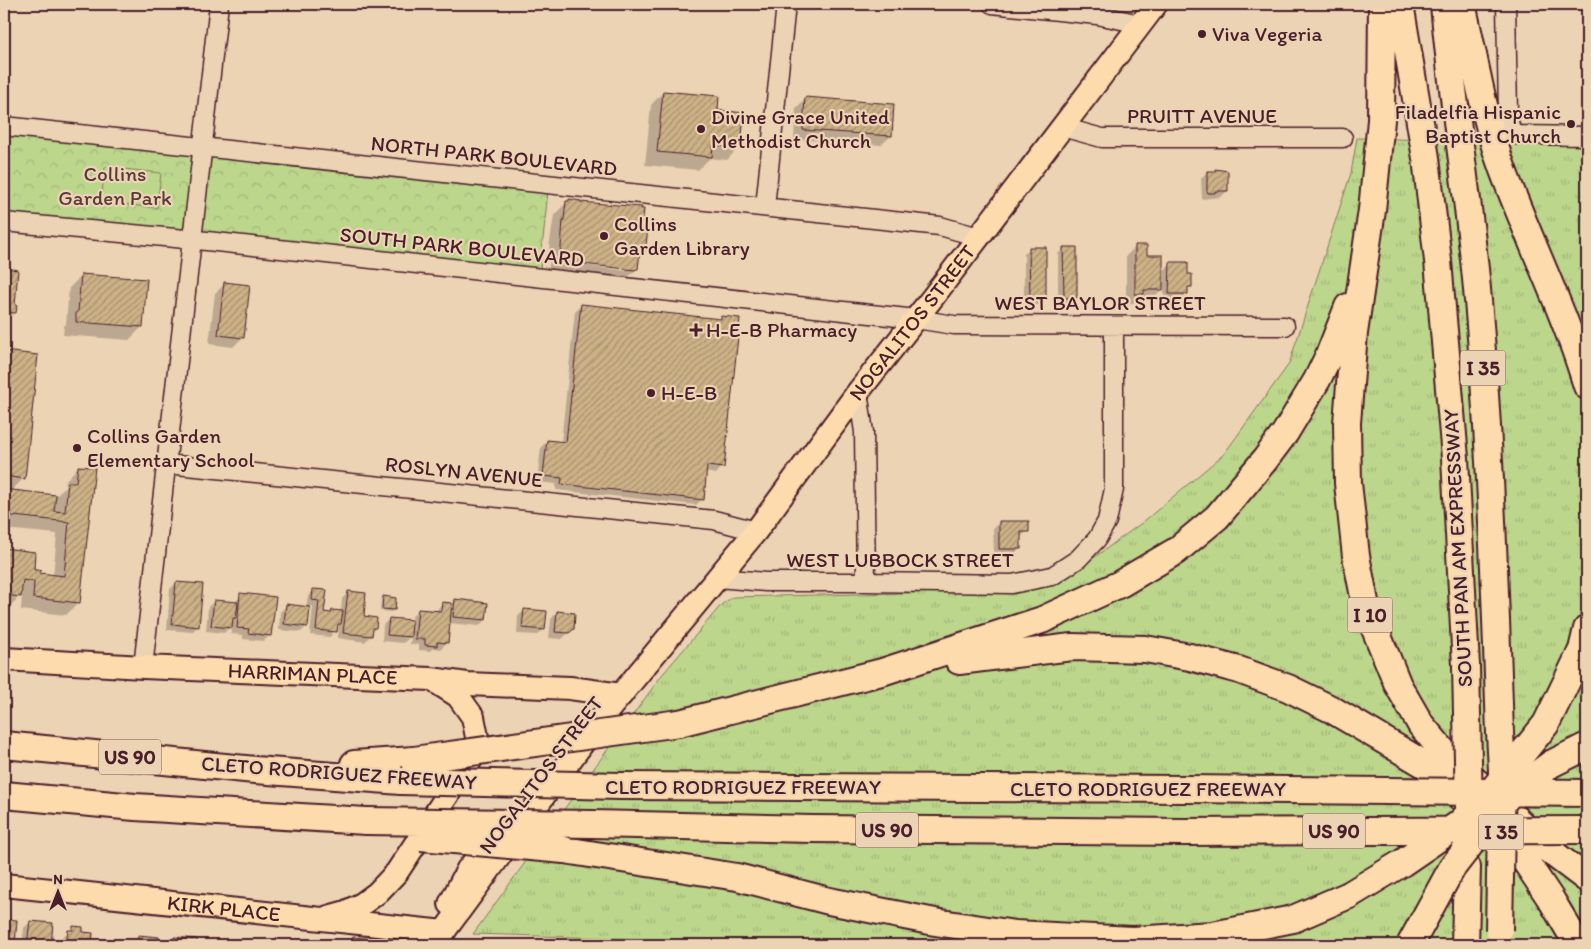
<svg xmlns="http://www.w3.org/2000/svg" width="1591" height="949" font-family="Itim,sans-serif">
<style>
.grass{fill:url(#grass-tufts);stroke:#837a5c}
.park{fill:url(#park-crowns);stroke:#837a5c}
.pitch{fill:#bcd68c;stroke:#837a5c}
.shadow{fill:#0003;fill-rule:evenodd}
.building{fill:url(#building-hatch);stroke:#4a1f2b}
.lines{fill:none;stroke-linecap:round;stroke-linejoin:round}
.minor-casing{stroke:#4a1f2b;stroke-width:21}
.major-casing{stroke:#4a1f2b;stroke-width:26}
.highway-casing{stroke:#4a1f2b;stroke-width:30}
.minor{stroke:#ecd3b4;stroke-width:18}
.major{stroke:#fedbac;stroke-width:22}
.highway{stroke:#fedbac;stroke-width:26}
.highway-bridge-casing{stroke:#4a1f2b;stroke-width:30;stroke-linecap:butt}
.highway-bridge{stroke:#fedbac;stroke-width:26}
.poi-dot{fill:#4a1f2b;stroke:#ecd3b4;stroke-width:2}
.labels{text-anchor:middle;stroke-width:4.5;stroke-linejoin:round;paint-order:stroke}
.shield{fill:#ecd3b4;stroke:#7b5554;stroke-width:1}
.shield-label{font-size:20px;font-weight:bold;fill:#4a1f2b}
.poi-label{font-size:21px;fill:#4a1f2b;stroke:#ecd3b4;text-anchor:start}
.street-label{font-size:21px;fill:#4a1f2b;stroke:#ecd3b4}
.park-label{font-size:21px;fill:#5b3a3a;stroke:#ecd3b4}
</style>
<defs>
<pattern id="grass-tufts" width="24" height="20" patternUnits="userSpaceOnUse" patternTransform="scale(1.25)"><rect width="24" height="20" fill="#bcd68c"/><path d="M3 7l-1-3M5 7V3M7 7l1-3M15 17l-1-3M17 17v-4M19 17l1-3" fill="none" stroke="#a3b779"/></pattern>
<pattern id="park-crowns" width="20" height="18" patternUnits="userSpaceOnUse" patternTransform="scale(1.25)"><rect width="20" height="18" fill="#bcd68c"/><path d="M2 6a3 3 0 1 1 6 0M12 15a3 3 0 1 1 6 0" fill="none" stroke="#a3b779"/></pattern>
<pattern id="building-hatch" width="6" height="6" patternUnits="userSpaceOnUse" patternTransform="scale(1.25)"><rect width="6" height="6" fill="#ccb286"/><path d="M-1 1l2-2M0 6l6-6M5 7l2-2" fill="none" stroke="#a8906e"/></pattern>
</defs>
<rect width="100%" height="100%" fill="#ecd3b4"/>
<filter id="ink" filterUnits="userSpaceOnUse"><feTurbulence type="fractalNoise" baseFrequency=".02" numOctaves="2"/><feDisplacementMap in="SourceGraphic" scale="10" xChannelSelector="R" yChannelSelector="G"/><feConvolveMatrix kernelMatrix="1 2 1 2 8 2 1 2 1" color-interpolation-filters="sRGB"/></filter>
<g filter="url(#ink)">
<path class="grass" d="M1357 138 1587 144V945H669L640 939 473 934 662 675 722 604 733 597 1031 590 1052 584 1084 565 1143 522 1224 454 1289 364 1351 173Z"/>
<path class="park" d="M4 134 548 191 540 269 4 214Z"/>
<path class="pitch" d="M105 167 161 173 157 208 101 202Z"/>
<path class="shadow" d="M663 92 739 147 727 160 710 158 698 170 645 165 651 105Z
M806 98 891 136 881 145 794 139 796 108Z
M1219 170 1227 191 1221 197 1202 199 1201 178 1207 172Z
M567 202 641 230 644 251 638 258 637 269 624 281 548 274 550 256 548 255 554 215ZM568 261 627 268V271L568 263Z
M1136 246 1162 272 1170 264 1186 275 1190 286 1187 290V294L1180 300H1164V287L1152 299H1138L1133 303H1126V256Z
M1030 248 1045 299 1039 305H1024V254Z
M1064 248 1076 297 1070 303H1058V254Z
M4 270 17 271 13 306 15 312 4 323Z
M82 275 142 327 129 340 63 335 64 326 66 324 69 288Z
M225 284 243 337 233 347 209 344 215 293Z
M581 305 719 320 722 317V467L716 474 705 472 702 499 696 505 556 490V484L537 482 541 447 547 441 561 442 575 311Z
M4 352 37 356 24 478 11 491 56 496 65 487 66 480 78 467 79 602 66 615 21 610 22 594 7 609H4V550L34 553 32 571 39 575 53 576 57 534 4 529Z
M1000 522 1027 532 1019 538V549L1013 555H994L993 528Z
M176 583 198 626 192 632 167 630 170 589Z
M314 590 325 591 323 614H329L332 611 341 612 342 599 348 592 362 617 375 627 372 631 371 635 365 642 338 638 339 624 330 637 310 635 313 606H309L307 626 301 632 279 630 280 612 286 606 306 608 308 596Z
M241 595 270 635 264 641 243 639V635L231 634 232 625 224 633 206 631 208 607 214 601 235 603Z
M384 598 394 610 391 612 380 611 381 600Z
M455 601 485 620 479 626 449 623 447 642 441 649 433 648 430 651 419 650V645L410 644 411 636 403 643 382 641 383 625 389 619 412 621V616L418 610 436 611 442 603 452 604Z
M525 610 544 629 538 635 517 634 518 616Z
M557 612 573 628 562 639 549 638 551 619Z
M30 922 52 924 50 945H22L24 928Z
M74 928 81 933 92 934 91 945H61L62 937Z
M138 937 158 938 157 945H132V943Z
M174 938 196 940 195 945H168Z
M354 938 385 941V945H347Z
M212 943 230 944V945H210Z"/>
<path class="building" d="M663 91 719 96 718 110 744 113 741 148 713 145 712 157 657 152Z
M805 97 894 104 892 136 803 130Z
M1215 169 1228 171V191H1215V193H1208L1207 191V171H1215Z
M569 199 581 201 580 202 642 207 641 209H644L642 229H648L645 252 640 251 638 269H636L635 270 574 263V265L563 264V262L560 261 563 220H564L566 201H569Z
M1135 245H1147V255H1163V290H1144V294H1135Z
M1029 247H1046V299H1030Z
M1063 247H1077V298H1064Z
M1170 262H1188V274H1192V287H1188V294H1169Z
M4 268 18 270 15 305H17L16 313 4 312Z
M81 274 147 279 143 327 76 322V312H78Z
M224 282 250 285 244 338 218 335Z
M581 304 721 319V316L740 318 724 468 707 466 704 500 561 484 562 478 543 476 547 440 566 442Z
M4 351 38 355 25 479 4 476Z
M78 466 95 467 80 603 33 598 34 582 23 580 21 597 4 595V548L35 552 34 570H41L40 573 64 576 69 522 4 515V489L56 495 54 511 65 512 68 482H76Z
M999 521H1029V532H1021V549H999Z
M176 582 203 584 199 627 172 624Z
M313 589 327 590 324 612 331 613 332 610 343 611 341 624H338L337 632 316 630 319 601 312 600Z
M348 591 366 593 364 616 377 618 376 628H373L372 636 343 633Z
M240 593 276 597 271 636 248 633 249 629 237 628Z
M383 596 396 598 395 610 382 609Z
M455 599 488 603 486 620 453 617Z
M214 600 238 602 236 618H233L232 628 211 626Z
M442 602 452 603 448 643 437 642V646L425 645V639H415L418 609 441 611Z
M286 604 310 607 308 627 284 624Z
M524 609 547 611 545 630 522 628Z
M557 611 575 613 574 629 569 633 555 632Z
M389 618 412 620 411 637 387 635Z
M4 919 17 920 15 945H4Z
M30 921 53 923 51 945H27Z
M73 926 83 927V932L93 933 92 945H66L68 930H73Z
M138 935 159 937 158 945H135H137Z
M174 937 197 939V945H173Z
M353 937 386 940V945H352Z"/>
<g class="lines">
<defs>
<path id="minor" d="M992 4 1097 15 1141 24
M1506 4 1508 113 1510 127 1515 135 1587 136
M4 126 940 226 979 237
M1062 127 1102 138H1343
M765 207 786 4
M4 222 207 241 916 319 954 325 1285 326
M858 392 864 432 866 582
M167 464 714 520 756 531
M717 578 766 582H866L1012 584 1052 576 1078 559 1097 539 1107 521 1114 489V326
M143 667 219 4"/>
<g id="major">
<path id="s1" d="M4 659 143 667 431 679 467 684 570 688 621 695"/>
<path id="s2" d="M4 885 444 932"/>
<path d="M450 904 468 869 499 832"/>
<path d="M328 917 346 912 362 904 377 893 397 872 479 747 473 717 458 696 436 682"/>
<path id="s3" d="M434 945 596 725 756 531 858 392 933 297 1156 4"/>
</g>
<path id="highway" d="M1382 4 1381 120 1372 210 1354 333 1347 423 1348 483 1356 556 1366 607 1398 685 1421 725 1448 757 1482 787
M1400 4 1426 158 1438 261 1455 458 1466 666
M1444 4C1452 99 1468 193 1477 289 1490 436 1495 585 1500 733
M1462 4C1475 59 1483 116 1503 170 1530 243 1565 312 1587 386
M1582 650 1587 629
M959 661 1072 647 1145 649 1190 657 1239 670 1288 688 1331 709 1429 767 1522 856 1552 901 1578 945
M679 723 882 672 1042 620 1120 584 1176 551 1217 517 1264 461 1285 433 1317 380 1329 355 1348 307
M4 745 255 770 401 781
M354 764 414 760
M620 786 1186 789
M4 795 135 807 366 821
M1516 819 1546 848 1587 879
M592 824 812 829 1182 832
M564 850 737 877 829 901 935 922 1015 934 1133 940 1213 935 1293 919 1349 895
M1465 945 1467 867"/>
</defs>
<use href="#minor" class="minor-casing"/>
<use href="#major" class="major-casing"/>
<use href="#highway" class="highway-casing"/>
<use href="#minor" class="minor"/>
<use href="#major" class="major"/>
<use href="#highway" class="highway"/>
<defs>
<path id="highway-bridge" d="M1466 666 1469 808
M414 760 679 723
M401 781 620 786
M1186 789 1587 793
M366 821 592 824
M1182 832 1587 830
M421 837 564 850
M1349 895 1402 863 1459 824 1496 786 1546 724 1582 650
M1499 930 1502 770 1500 733
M1410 945 1452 868 1507 797 1551 764 1587 746"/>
</defs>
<use href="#highway-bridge" class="highway-bridge-casing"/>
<use href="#highway-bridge" class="highway-bridge"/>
</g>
</g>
<g class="poi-dot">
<circle cx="1202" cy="34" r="5"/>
<circle cx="1571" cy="124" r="5"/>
<circle cx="701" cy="129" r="5"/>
<circle cx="604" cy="236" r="5"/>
<path d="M693.5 322.5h5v5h5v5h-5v5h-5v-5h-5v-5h5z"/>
<circle cx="651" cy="393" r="5"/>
<circle cx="77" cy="448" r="5"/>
</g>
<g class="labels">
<g class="shield">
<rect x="1460.5" y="350.5" width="45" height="35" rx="4"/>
<rect x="1347.5" y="597.5" width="45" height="35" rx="4"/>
<rect x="99" y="739.5" width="62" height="35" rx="4"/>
<rect x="856" y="812.5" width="62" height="35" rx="4"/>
<rect x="1303" y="813.5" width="62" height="35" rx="4"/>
<rect x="1478.5" y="814.5" width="45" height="35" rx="4"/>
</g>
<g class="shield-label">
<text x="1483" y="375">I 35</text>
<text x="1370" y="622">I 10</text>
<text x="130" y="764">US 90</text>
<text x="887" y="837">US 90</text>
<text x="1334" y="838">US 90</text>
<text x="1501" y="839">I 35</text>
</g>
<g class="poi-label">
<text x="1212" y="41">Viva Vegeria</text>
<text x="1561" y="119" text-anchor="end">Filadelfia Hispanic<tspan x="1561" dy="24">Baptist Church</tspan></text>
<text x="711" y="124">Divine Grace United<tspan x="711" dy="24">Methodist Church</tspan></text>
<text x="614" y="231">Collins<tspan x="614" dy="24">Garden Library</tspan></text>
<text x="706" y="337">H-E-B Pharmacy</text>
<text x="661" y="400">H-E-B</text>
<text x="87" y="443">Collins Garden<tspan x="87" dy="24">Elementary School</tspan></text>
</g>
<g class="street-label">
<text x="1202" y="123">PRUITT AVENUE</text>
<text transform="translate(494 156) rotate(6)" y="7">NORTH PARK BOULEVARD</text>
<text transform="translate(462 247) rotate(6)" y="7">SOUTH PARK BOULEVARD</text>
<text x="1100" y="310">WEST BAYLOR STREET</text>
<text dy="7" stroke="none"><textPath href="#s3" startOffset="785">NOGALITOS STREET</textPath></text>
<text transform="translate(464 472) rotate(6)" y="7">ROSLYN AVENUE</text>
<text transform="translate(1458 548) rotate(-93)" y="7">SOUTH PAN AM EXPRESSWAY</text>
<text x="900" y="567">WEST LUBBOCK STREET</text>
<text dy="7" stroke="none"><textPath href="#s1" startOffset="309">HARRIMAN PLACE</textPath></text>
<text transform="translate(339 773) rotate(4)" y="7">CLETO RODRIGUEZ FREEWAY</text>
<text transform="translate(541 775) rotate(-53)" y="7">NOGALITOS STREET</text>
<text x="743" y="794">CLETO RODRIGUEZ FREEWAY</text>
<text x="1148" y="796">CLETO RODRIGUEZ FREEWAY</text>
<text dy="7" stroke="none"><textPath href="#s2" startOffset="221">KIRK PLACE</textPath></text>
</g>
<g class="park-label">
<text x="115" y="181">Collins<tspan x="115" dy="24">Garden Park</tspan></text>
</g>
</g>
<rect width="1591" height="949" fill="none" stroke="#ecd3b4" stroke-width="20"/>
<rect x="10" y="10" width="1571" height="929" fill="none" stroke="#4a1f2b" stroke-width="2" filter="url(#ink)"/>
<g transform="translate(58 892)" stroke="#ecd3b4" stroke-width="4" paint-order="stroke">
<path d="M0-4L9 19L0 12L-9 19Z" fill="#4a1f2b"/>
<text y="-8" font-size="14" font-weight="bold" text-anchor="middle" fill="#4a1f2b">N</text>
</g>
</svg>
